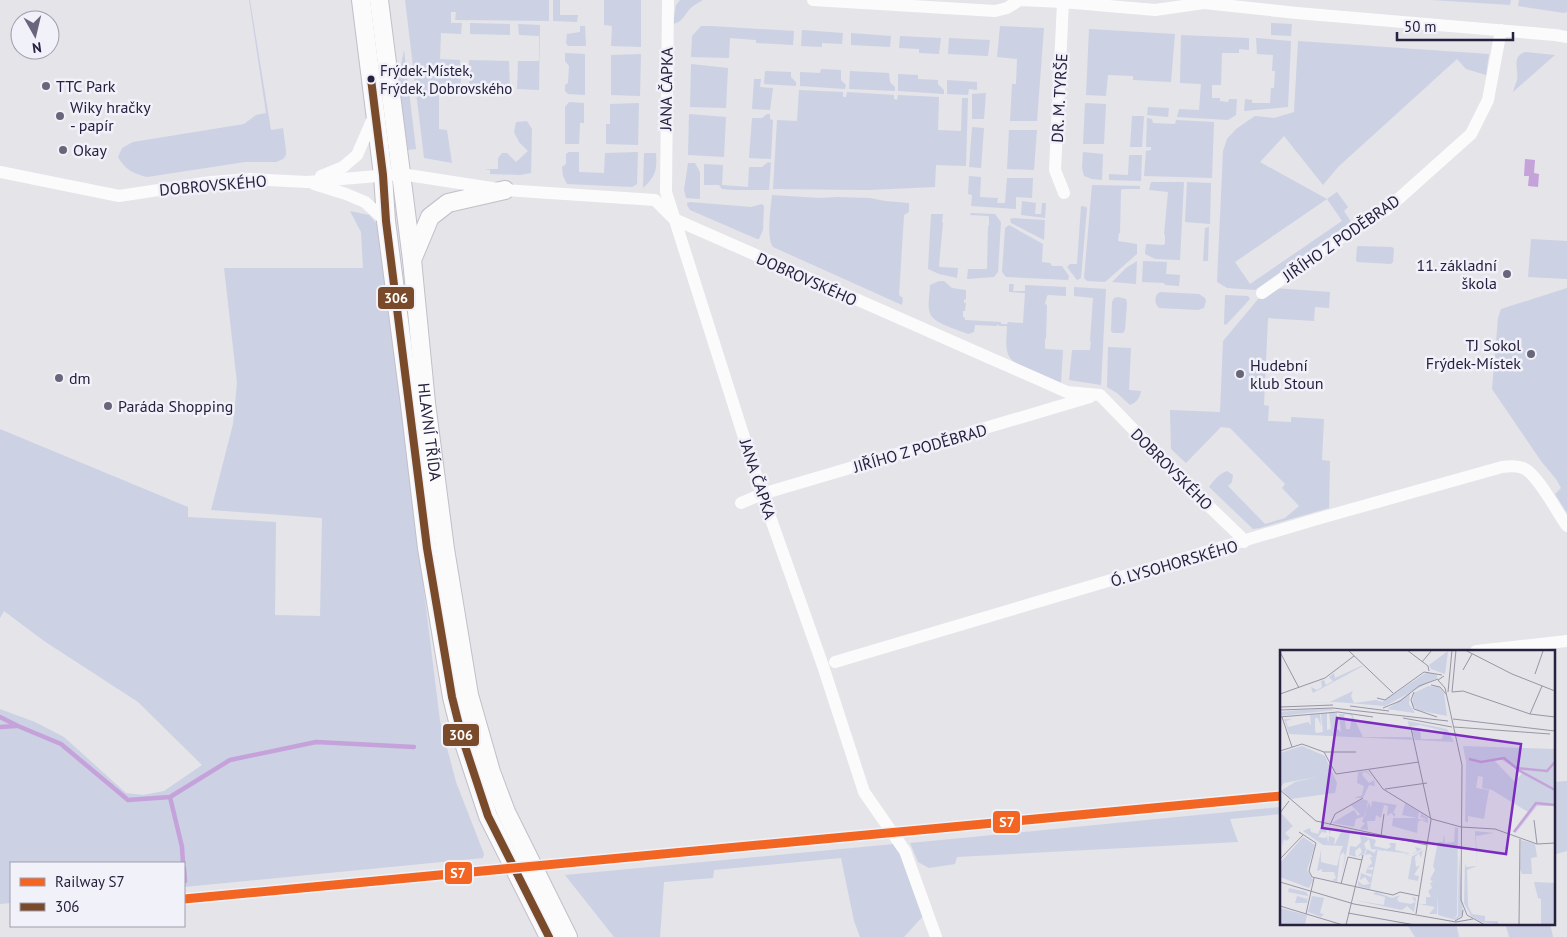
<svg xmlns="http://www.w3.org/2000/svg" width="1567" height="937" font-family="'PT Sans',sans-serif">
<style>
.green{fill:#ccd1e4;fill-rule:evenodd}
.water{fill:#c5a2da}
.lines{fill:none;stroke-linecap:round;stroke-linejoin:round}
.stream{stroke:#c5a2da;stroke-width:4.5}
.secondary-casing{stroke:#c1bfc9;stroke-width:20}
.minor{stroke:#fbfbfc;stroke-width:12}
.secondary{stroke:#fbfbfc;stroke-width:18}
.bus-1-casing{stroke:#f1f1f9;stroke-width:11}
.bus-1{stroke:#7a4b2a;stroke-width:8}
.rail-1-casing{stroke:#f1f1f9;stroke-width:12}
.rail-1{stroke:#f26522;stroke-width:9}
.bus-dot{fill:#27203e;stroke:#f1f1f9;stroke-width:2}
.poi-dot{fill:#69657a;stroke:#f1f1f9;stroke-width:2}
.labels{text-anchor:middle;stroke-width:5;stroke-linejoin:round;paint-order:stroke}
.bus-label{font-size:15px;fill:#27203e;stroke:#f1f1f9;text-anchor:start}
.poi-label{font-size:16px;fill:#27203e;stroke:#f1f1f9;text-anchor:start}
.street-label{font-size:16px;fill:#27203e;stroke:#f1f1f9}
.inset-river{fill:none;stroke:#c5a2da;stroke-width:2.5}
.inset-road{fill:none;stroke:#9896a5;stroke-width:1}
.view{fill:#7b2cbf;fill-opacity:0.15;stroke:#7b2cbf;stroke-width:2.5}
.inset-edge{fill:none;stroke:#27203e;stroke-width:2.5}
.line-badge{stroke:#f1f1f9;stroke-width:2}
.badge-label{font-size:14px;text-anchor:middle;font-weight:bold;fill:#fff}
</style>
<rect width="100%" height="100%" fill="#e4e4e9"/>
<path class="green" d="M249 0H250L271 130 283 128 286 151V155L283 159 276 162H245L147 177C132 173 126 170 118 157L122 148 133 142 244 124 256 115 266 113Z
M405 0H549V21L455 20 456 12H451V23H462L461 34 441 33 440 59 460 60 461 88 439 87V129L447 130 452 163 424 158Z
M553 0H560V15H578L577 22 553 21Z
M604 0H641V47L611 46 612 26 604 25Z
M680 0H703C698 3 692 6 689 10 683 17 682 22 673 24L676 5Z
M1432 0H1511L1510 5Z
M1519 0H1567V12L1564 13 1518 6Z
M470 23 510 24V35L470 34Z
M1271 23 1292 24 1291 36 1271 35Z
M518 24 540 25 539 90 517 89 518 61H539V36L519 35Z
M580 26H585L586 46H568L566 43 567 34 580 32Z
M701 26H711L794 31 793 45 756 43V40L730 38 729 58 691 57 692 36Z
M1000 26 1044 28 1037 121H1010L1012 84H1016L1017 59 997 57Z
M1089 29 1175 34 1171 82 1133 80V76L1108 75 1106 96 1086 95Z
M802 30 843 33 842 44 822 43V47L801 46Z
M851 33 891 36 890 47 851 45Z
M1181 35 1249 38V50L1239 49V53H1222L1221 85H1212V98H1220V101L1228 102 1229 99H1237L1236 115 1228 120 1177 117 1179 109 1199 110 1201 84 1180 83Z
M900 36 941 38 939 54 919 53V49L899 48Z
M949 38 990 40 988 56 948 54Z
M1256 38 1291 41 1288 107 1244 111 1245 99 1252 100V103H1270L1271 88H1274L1275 71H1272L1273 55 1257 54Z
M1298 41 1489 54 1486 75 1466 69 1457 59 1338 167 1323 185 1284 136 1260 162 1327 199 1337 192 1348 207 1344 211 1351 222 1255 290 1227 288 1217 282 1223 151 1227 139 1236 129 1255 116 1274 118 1294 112ZM1327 199 1342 221 1250 284 1235 262Z
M404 50 416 149 408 150 398 80Z
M1525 52 1555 55 1513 92C1514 87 1516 84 1517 80 1519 68 1511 57 1525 52Z
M565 53 585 54V95L568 94 565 91V85L568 83 569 66 565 61Z
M641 54 640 96 611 95V55Z
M469 60 509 61 510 89 469 88Z
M691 64 728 68 726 108 690 107Z
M821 69 841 70V80L846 85 845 89 800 86V72L820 73Z
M765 71 791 72V77L796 82V86L764 84Z
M850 71 889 73 890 82 895 87V91L849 89Z
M898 74 918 75V79L938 80V84L944 90V94L898 91Z
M754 79H761L760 87 773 88 770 110 752 109Z
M947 80 977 82V90L969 89 968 95 947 94Z
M799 90 843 92V97H846L847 92 894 95V99L897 100 898 95 939 97 938 130 961 131 962 98H968L966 166 936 165 935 187 868 190 773 189 777 120 797 121Z
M986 93 984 119H972V94Z
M569 102 584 103V123H580L579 144H565V107Z
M639 103 638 145 606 144V124H610V104Z
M1085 103 1106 104 1104 144H1083Z
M1148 107 1169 108 1168 117 1147 115Z
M689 114 726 117 724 157 688 155Z
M767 114H770V119L773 120 771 159 749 158 752 118H762Z
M1132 116H1144L1142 147H1130Z
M1147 118 1152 119 1153 123 1175 124 1176 120 1214 122 1212 178 1144 176 1146 151 1151 150V147H1146Z
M527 121 532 129 531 173 520 175 490 174V170L484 169H498V158L502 153H507L516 162 528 151 519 142 514 132 516 122Z
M972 127 984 128 981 168 969 167Z
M1009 130H1037L1034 170 1007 169Z
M569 152H579V172L604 173 605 153 638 152 637 184 632 187 567 184 563 176 562 167 566 164V154Z
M1083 152 1103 154 1102 180 1092 179 1084 176 1082 168Z
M644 153H656C657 170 656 176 643 188Z
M1129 155H1142L1141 181 1109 180V174L1128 175Z
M768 162 771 163 769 190H734L722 189 719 185H704V164L723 165 722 185 748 187 749 167H762Z
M688 163H695L700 172V199L686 198 684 190Z
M969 176 981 177 980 197 998 198 997 203H1005L1007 178H1033L1032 198 1016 197V209L971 206 972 195 968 194Z
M1151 182H1184L1180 260 1155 259 1145 254 1146 244 1163 245 1165 244V235H1164L1168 192 1149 190Z
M1187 182 1211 183 1210 224 1185 222Z
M1092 185 1140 186V189H1123L1121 190 1120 233H1119L1118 241 1137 244V254L1105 282 1087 281 1084 278Z
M772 195 820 198 837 197 870 198 885 201 909 203V212L904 215 899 295 903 298 902 305 773 247C766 238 771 207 772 195Z
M1022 201 1036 203 1035 214H1041L1042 203H1046L1045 218 1021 215Z
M690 202 751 207 762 204 764 206 763 230 759 239H757L690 210 687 205V203Z
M1081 206 1086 207 1087 208 1081 278 1077 280 1067 267 1070 264H1077Z
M350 211 369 215 379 226 440 721 456 782 484 854 483 858 184 887V863H11V903L0 904V709L35 722 64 737 126 793 143 795 164 791 202 765 138 702 44 641 4 611 0 618V429L188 507V517L276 522 275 615 320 616 322 518 211 510 233 424 237 383 224 268H363L361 232Z
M971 213 995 214 1001 222 998 272 994 277 967 279 968 269H987L988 226H989V217L988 216 970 215Z
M931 214H943L942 222 943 223 939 265 940 267 958 268 957 278 939 274 928 269Z
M1013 218 1045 220 1044 240 1011 223 1010 219Z
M1009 225 1043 244 1042 262 1050 263 1052 266H1062L1069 276 1068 280 1006 277 1002 272 1005 228Z
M1209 227 1208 261H1203L1205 228Z
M1531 239 1567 241V279L1528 277Z
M1358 246 1392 247 1394 249 1393 262 1391 264 1357 262 1356 260 1357 247Z
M1137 261 1136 284 1112 282 1126 268Z
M1143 261 1167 262 1166 274 1180 275 1179 286 1165 285 1164 283 1142 282Z
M939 281H944L952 288 966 290V299L964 300V303H966L965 311H963V317L965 318V320L1001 322V324H1007L1008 322 1023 323 1025 293 1009 292V284H1014L1013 291H1025V285L1066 287V296L1048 295 1047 296 1045 304 1047 305 1046 339H1045V348L1046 349 1063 350 1061 383 1014 362C1003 353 1007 340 1007 326H999L997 324V326L975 325 974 332 968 334C959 330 932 323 930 313 927 305 930 294 930 285Z
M1074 287 1106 289 1101 385 1069 380 1072 350H1090L1091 341H1090L1093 298 1074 296Z
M1274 288 1330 292 1329 308 1315 307 1314 321 1268 318 1264 405 1269 406 1268 421 1291 422V417L1324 419 1322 460 1330 461 1329 508 1260 528 1253 529 1209 487C1214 480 1219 474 1227 471L1233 475 1232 482 1228 486 1265 524 1285 518 1299 506 1282 488 1285 484 1230 428 1221 427 1186 463 1171 449 1170 410 1220 412 1223 341 1259 298Z
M1567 288V513L1555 494 1561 488 1556 479 1541 461 1492 389 1498 318 1501 309Z
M1160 292 1199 294 1205 298 1206 301 1204 308 1198 310 1159 308C1154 303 1154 295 1160 292Z
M1225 295 1248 296 1250 299 1226 325 1224 324Z
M1114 298 1118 297 1126 299 1127 303 1125 330 1123 333H1113L1111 331 1112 302Z
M1108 347 1131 348 1129 390 1141 391C1140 398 1136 403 1130 405L1117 393 1107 387Z
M1567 781V851L1553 855V782Z
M1281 807V814L1230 819 1238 842 957 857 955 864 929 868 918 862 910 843Z
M894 844 903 853 924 915 904 937H860L854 921 841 858 714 870 713 878 664 882 660 937H614L565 875Z
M1406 923H1456L1459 937H1415Z
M1505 923H1550L1553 937H1509Z"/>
<path class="water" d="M1525 159 1535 160 1534 173 1539 174 1538 187 1528 186 1529 176H1524Z"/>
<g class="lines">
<path class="stream" d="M0 717 18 726 61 744 128 800 170 797 230 760 316 742 414 747
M0 727 16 726
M170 797 182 847 183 863
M184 868 185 881"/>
<defs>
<g id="secondary">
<path d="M361 0 383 175 386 221 410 405 427 548 452 697 462 737 488 816 549 937"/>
<path id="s1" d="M379 0 412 260 426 403 445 549 469 695 491 772 506 812 568 937"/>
<path d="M412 260 430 217 448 203 505 190"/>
</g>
</defs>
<use href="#secondary" class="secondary-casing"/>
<path class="minor" d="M668 0 666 192 762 494 823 666 864 792 905 851 936 937
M813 0 995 11 1007 8 1020 0
M1020 0 1063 2 1155 10 1204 3 1297 13 1555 35 1567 37
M1063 2 1055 170 1064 193
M0 172 119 196 211 182 250 179 307 182 401 174 505 190 655 200 674 219 1067 392 1100 395 1193 491 1240 536 1244 542
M321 176 343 167 357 155 375 114
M314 184 346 194 365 202 386 221
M1262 293 1370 217 1386 210 1471 134 1488 100 1501 30
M741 503 762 494 1090 397
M1476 651 1567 641
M835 662 1317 519 1502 467C1509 466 1518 465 1525 469 1539 477 1557 512 1567 526"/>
<use href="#secondary" class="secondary"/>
<defs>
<path id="bus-1" d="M371 79 383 175 386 221 427 548 452 697 462 737 488 816 549 937"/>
</defs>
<use href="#bus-1" class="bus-1-casing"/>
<use href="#bus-1" class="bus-1"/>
<defs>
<path id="rail-1" d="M184 899 1281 796"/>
</defs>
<use href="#rail-1" class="rail-1-casing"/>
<use href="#rail-1" class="rail-1"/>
</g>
<circle class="bus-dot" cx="371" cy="79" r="4.5"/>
<g class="poi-dot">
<circle cx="46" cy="86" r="5"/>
<circle cx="60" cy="116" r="5"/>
<circle cx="63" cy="150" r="5"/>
<circle cx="1507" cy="274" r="5"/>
<circle cx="1531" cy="354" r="5"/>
<circle cx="1240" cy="374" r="5"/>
<circle cx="59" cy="378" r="5"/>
<circle cx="108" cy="406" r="5"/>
</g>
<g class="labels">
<g class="bus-label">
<text x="380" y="76">Frýdek-Místek,<tspan x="380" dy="18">Frýdek, Dobrovského</tspan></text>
</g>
<g class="poi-label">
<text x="56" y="92">TTC Park</text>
<text x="70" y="113">Wiky hračky<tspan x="70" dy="18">- papír</tspan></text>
<text x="73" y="156">Okay</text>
<text x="1497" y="271" text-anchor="end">11. základní<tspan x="1497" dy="18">škola</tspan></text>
<text x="1521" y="351" text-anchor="end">TJ Sokol<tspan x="1521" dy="18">Frýdek-Místek</tspan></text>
<text x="1250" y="371">Hudební<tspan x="1250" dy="18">klub Stoun</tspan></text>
<text x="69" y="384">dm</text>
<text x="118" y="412">Paráda Shopping</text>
</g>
<g class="street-label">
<text transform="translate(666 89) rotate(-89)" y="6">JANA ČAPKA</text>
<text transform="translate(1059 98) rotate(-87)" y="6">DR. M. TYRŠE</text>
<text transform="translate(213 185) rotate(-5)" y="6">DOBROVSKÉHO</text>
<text transform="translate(1341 238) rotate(-35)" y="6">JIŘÍHO Z PODĚBRAD</text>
<text transform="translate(807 279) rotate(24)" y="6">DOBROVSKÉHO</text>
<text dy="6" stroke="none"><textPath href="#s1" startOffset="435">HLAVNÍ TŘÍDA</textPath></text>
<text transform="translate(920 448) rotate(-16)" y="6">JIŘÍHO Z PODĚBRAD</text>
<text transform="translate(1172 469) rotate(45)" y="6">DOBROVSKÉHO</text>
<text transform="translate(758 479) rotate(72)" y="6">JANA ČAPKA</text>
<text transform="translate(1174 563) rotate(-16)" y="6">Ó. LYSOHORSKÉHO</text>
</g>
</g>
<g transform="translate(1280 650)">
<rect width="275" height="275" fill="#e4e4e9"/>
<path d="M168 1 165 24 151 19 149 15ZM81 16H83L33 43 31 37 37 40 42 37 41 31 44 30 46 35 53 31 49 27 54 23 55 28ZM147 22 157 25V28L105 56 56 52 0 54 50 52 73 41 71 46 74 53 96 50 102 52ZM148 36 159 37 164 43 167 66 137 60 132 54 134 43ZM130 43 129 54 135 63 107 59ZM20 60 51 59 54 60 0 66V62ZM47 63V80L51 79 49 63H57L56 78 61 82 59 64H67L64 65 66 79H70L72 66 68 64H72L83 87H131L133 90 9 84 4 69H12L6 71 8 77 28 72 31 75 30 65 40 64 41 76 38 68H35V80L36 83 43 82 41 64ZM128 71 167 79 174 92 135 90 132 81 135 79 140 78 141 89H162L164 81 140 75 129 77ZM22 96 45 106 57 133 55 143 10 149 2 140 15 132 36 127 4 133 0 138V103ZM183 96 275 99V156H257L235 184 248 162 212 140 202 138 203 127 198 126 196 138 209 140 204 169 188 166V173L185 171 186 112ZM219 108 242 123 235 132 215 111ZM87 121 92 127 86 122 82 123 83 126 89 133 94 130 95 136 89 135 83 148H74L82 145 84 136 77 133 78 122ZM83 149 88 151 85 166 76 169 74 177 52 173 74 160 78 166 80 164 71 155ZM92 151 117 155 113 163H115V167L111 163 107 166 108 156 104 155 101 168 96 165 95 171H87L88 180 80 179 85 173 82 172 89 152 91 158ZM125 153 139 162 138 169 147 170 140 167 141 163 148 168V173L141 170 138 172 137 183 112 176 113 168H137L122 165ZM1 163 13 176 5 183 10 188 6 191 4 189 2 196ZM41 177 48 178 46 183 42 182 38 187 46 188 47 185 48 193 49 186 55 188 54 194H55L61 182 51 180 49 185V178L70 183 62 225 65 205 63 202 60 206 57 232 52 230 56 228 54 222H42V219L37 221 38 216 41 200V212L57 216 61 200 63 196 43 195 23 181 30 178 31 182 38 184ZM175 177 178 178 177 265 174 269 178 266 179 205 183 264 176 270 158 265V244L157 264H149L155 257 139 254H146V247H151L148 241 152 238 150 233 153 232 150 229 155 220 153 216 158 192H163L164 184 165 193 174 192ZM195 181 214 183 196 186 197 216 187 220 188 256 192 264 205 266V271H218V274L201 272 191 266 184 253 185 213 186 217 197 216ZM80 185 96 190 94 196 107 199 111 197 109 193H116L115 200 132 204 137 201 135 197 142 199 133 204 91 199 89 189 84 194 86 199 82 211 84 204 77 207 82 202 80 197 75 201 76 207 69 205 70 196 76 197 81 192ZM23 187 35 195 27 220 33 230 29 238 0 227V213ZM241 190 255 194 257 207 251 208 252 224H242L240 219ZM87 199 94 203 97 199 133 206 143 200 141 208 139 203 135 207 136 217 140 215 134 225 139 226 138 231 128 229 132 206 98 199 90 239 78 236V231L83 235 90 234 85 227 80 230 81 223 91 227 92 224 86 223 87 219 93 220V217L87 218 92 213 90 207H93L90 204 85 205ZM254 232 275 233V275H261V249L258 248ZM9 238 26 242 28 245 27 253H15L17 246 27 249 28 246 8 242ZM96 242 112 248 120 245 117 249 119 252 131 254 135 252 132 247 136 248 134 262 127 256 122 260 73 250 104 255 105 247 93 244ZM32 246 44 248 40 263 44 264 41 267 28 262ZM0 258 27 265 25 275H0Z" fill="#ccd1e4" fill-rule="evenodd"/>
<path class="inset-river" d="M189 109 201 112 224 108 240 121 275 140M237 118 267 121 275 112M234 182 256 153 275 155"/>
<path class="inset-road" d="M68 0 113 43M127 0 148 16 149 21M176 0 172 42 183 41 250 64 275 67M185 0 232 24 275 41M0 2 19 38M142 12 152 0M183 20 192 4M255 24 263 1M164 26 158 30 165 38 182 115 181 250 187 265 205 275M151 35 160 37 166 44M134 42 131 50 134 59 157 67M168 42 172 0M0 44 45 28 74 6M97 48 105 50 144 22 162 25M70 56 109 61M0 57 53 55M53 58 168 71M103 58 120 51 139 36 158 29M0 60 53 58M250 64 262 36M0 67 58 62 93 67M2 67 12 97M123 68 172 77M173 69 275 81M174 77 270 84M131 78 151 170 136 264M0 101 22 94 44 102H76M44 102 56 124 139 112M89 120 103 139 152 169 181 177 215 179 257 194 275 193M105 139 147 133M0 140 36 171 147 195M0 163 9 151M254 170 257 194M50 175 55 164 83 148M19 182 36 193 29 221 32 227 113 245 120 242 139 246M101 186 104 164M106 187 141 193M0 209 23 185M0 232 74 254 176 272 193 269M61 234 68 207 82 210M0 256 63 275M68 263 135 275M26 264 34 228M175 271 182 267 183 260M66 275 83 205M239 275 240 189"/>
<path class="view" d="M57 68 241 94 226 204 42 178Z"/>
<rect width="275" height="275" class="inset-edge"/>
</g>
<g class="line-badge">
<rect x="377" y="286" width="38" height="24" rx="5" fill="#7a4b2a"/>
<rect x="442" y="723" width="38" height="24" rx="5" fill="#7a4b2a"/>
<rect x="992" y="810" width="29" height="24" rx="5" fill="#f26522"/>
<rect x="444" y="861" width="29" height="24" rx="5" fill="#f26522"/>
</g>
<g class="badge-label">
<text x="396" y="303">306</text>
<text x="461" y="740">306</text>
<text x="1007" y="827">S7</text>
<text x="458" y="878">S7</text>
</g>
<rect x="10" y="862" width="175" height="65" fill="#f1f1f9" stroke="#a09dae"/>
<rect x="20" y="878" width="25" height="8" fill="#f26522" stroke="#a09dae"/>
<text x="55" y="887" font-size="15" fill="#27203e">Railway S7</text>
<rect x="20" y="903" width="25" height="8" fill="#7a4b2a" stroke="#a09dae"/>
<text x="55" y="912" font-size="15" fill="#27203e">306</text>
<g transform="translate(35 35) rotate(172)"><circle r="24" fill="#f1f1f9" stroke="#a09dae"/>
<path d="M0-4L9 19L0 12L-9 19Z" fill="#69657a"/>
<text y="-8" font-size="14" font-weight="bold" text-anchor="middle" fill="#27203e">N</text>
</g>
<path d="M1397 32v8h116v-8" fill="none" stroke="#27203e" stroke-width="2.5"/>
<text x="1404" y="32" font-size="15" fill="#27203e" stroke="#f1f1f9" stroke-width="4" paint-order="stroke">50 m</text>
</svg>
